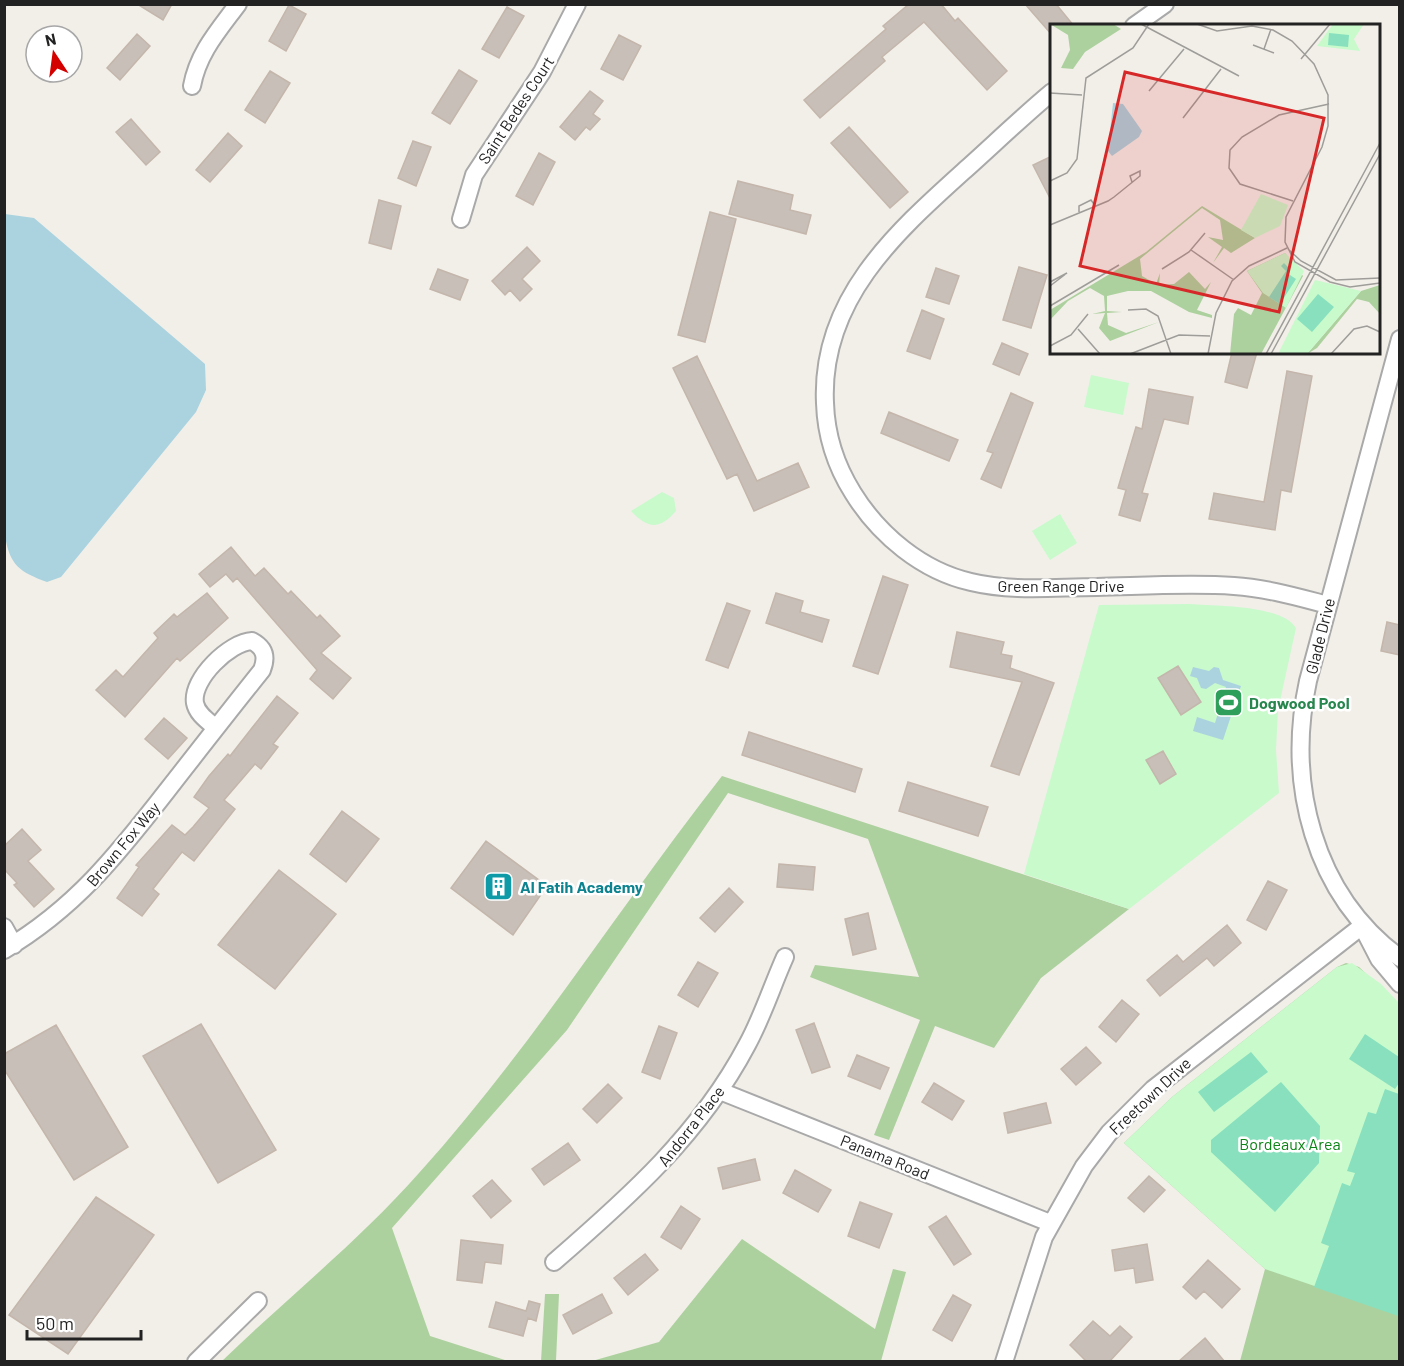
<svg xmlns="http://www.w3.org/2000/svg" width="1404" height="1366" font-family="Barlow,sans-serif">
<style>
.forest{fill:#add19e}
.park{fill:#c8facc}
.pitch{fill:#88e0be}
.water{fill:#aad3df}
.building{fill:#c7bfb8;stroke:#c4b6ab;stroke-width:1.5}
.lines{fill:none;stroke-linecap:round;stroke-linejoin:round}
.minor-casing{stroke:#a9a9a9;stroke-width:20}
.minor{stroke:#fff;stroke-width:16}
.labels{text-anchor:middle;stroke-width:5;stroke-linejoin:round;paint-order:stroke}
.street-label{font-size:16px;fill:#222;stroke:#fff}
.leisure-label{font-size:16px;font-weight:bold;fill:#27864d;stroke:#fff;text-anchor:start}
.culture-label{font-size:16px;font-weight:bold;fill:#0d838f;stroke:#fff;text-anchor:start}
.park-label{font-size:16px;fill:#0c8416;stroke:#fff}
.inset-road{fill:none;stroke:#9f9d99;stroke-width:1.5}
.view{fill:#d62828;fill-opacity:0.15;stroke:#d62828;stroke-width:3}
.inset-edge{fill:none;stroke:#222;stroke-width:3}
</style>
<rect width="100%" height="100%" fill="#f2efe9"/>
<path class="forest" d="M722 776 1129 909 1041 978 994 1048 935 1026 889 1140 874 1135 920 1020 810 977 815 965 919 977 868 839 728 793 567 1030 392 1228 430 1336 508 1361H222C287 1298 359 1241 419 1173 531 1049 619 907 722 776Z
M1346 963 1359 967 1399 1005V1361H1240L1265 1269 1124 1143 1172 1097 1337 967Z
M742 1239 875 1329 893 1269 906 1272 881 1361H592L659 1342Z
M545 1294H559L556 1361H541Z"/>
<path class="park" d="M1091 375 1129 383 1123 415 1084 407Z
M662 492 674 498 676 511C659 531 647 528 631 511Z
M1060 514 1077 543 1050 560 1032 531Z
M1190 604C1215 606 1283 605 1296 628L1278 710 1276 750 1279 793 1129 909 1024 874 1099 605Z
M1352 963 1381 984 1399 1003V1315L1265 1269 1124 1143 1172 1097 1337 967Z"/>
<path class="pitch" d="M1365 1034 1399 1057V1083L1395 1089 1349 1059Z
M1251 1052 1268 1072 1214 1112 1198 1092Z
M1281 1082 1320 1126 1319 1163 1275 1212 1211 1152V1140Z
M1385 1089 1399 1094 1398 1316 1314 1287 1329 1246 1321 1243 1342 1183 1350 1186 1355 1173 1347 1171 1368 1112 1376 1114Z"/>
<path class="water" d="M5 214 34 218 205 364 206 390 196 412 61 577 47 582C20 572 10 566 5 536Z
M1193 667 1209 671 1214 667 1219 668 1223 680 1241 686 1223 740 1193 731 1197 717 1215 723 1226 687 1215 683 1206 689 1201 688 1197 678 1190 676Z"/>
<path class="building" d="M137 4H172L163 20Z
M909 4H941L955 21 958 18 1007 71 987 90 924 22 882 57 885 61 820 118 804 100 886 29 883 26Z
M1025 4H1056L1074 26H1052V35Z
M289 5 306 14 286 51 269 41Z
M507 7 524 16 499 58 482 49Z
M137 34 150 46 120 80 107 68Z
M619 35 641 46 623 80 601 69Z
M459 70 477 81 450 124 432 113Z
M270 71 290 83 265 123 245 110Z
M590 91 603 101 593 114 600 119 590 130 586 127 575 140 560 127Z
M131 119 160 152 146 165 116 132Z
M849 127 908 192 890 208 831 143Z
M228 133 242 146 210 182 196 170Z
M413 141 431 147 416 186 398 178Z
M539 153 555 162 533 205 516 196Z
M1052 156V202L1033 165Z
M738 181 793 195 790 210 811 215 806 234 729 214Z
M379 200 401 206 391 249 369 243Z
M710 212 736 219 705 342 678 335Z
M527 247 540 261 522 279 532 289 520 301 510 290 505 295 492 281Z
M1019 267 1047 275 1031 328 1003 320Z
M936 268 959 276 949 304 926 297Z
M438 269 468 280 460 300 430 289Z
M922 310 944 319 930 359 907 351Z
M1002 343 1028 354 1019 375 993 364Z
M1232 352H1257L1247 388 1225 382Z
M697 356 757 481 798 463 809 487 754 511 737 474 727 479 673 368Z
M1287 371 1312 376 1291 492 1281 490 1275 530 1209 519 1214 493 1264 502Z
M1149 389 1193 397 1188 424 1164 419 1142 493 1148 494 1140 521 1119 515 1126 490 1118 488 1136 427 1142 429Z
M1011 393 1033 403 1001 488 981 479 993 453 987 451Z
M889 412 958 440 949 461 881 433Z
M231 547 255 576 264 568 288 594 291 591 317 618 320 615 340 636 321 653 351 678 333 699 310 679 317 670 237 578 233 582 226 574 210 587 199 574Z
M883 576 908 585 878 674 853 666Z
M207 593 228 618 180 661 177 658 125 717 96 690 116 670 123 677 158 638 154 633 174 614 177 617Z
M776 593 803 601 800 612 829 620 822 642 766 623Z
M727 603 750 611 728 668 706 660Z
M1387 622 1400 625V655L1381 651Z
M957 632 1004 642 1001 654 1012 656 1010 668 1054 683 1019 775 991 766 1022 682 950 667Z
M1178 666 1201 702 1181 715 1158 678Z
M277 696 298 713 273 744 278 747 261 769 255 764 224 800 235 809 194 861 182 852 153 889 159 894 142 916 117 898 139 867 136 865 172 825 185 835 193 827 209 808 194 797 209 776 228 754 230 756Z
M164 718 187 738 168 759 145 739Z
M749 732 862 769 855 792 742 755Z
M1163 751 1176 774 1160 784 1146 760Z
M908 782 988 807 978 836 899 811Z
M342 811 379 839 346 882 310 854Z
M22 829 41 850 28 861 54 889 34 907 14 885 17 883 4 869V846Z
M486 841 547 886 513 935 451 888Z
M779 864 815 867 813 890 777 887Z
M279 870 336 914 275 989 218 945Z
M1268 881 1287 890 1266 930 1247 920Z
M729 888 743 902 715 932 700 918Z
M868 913 876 949 853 955 845 919Z
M1227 925 1241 943 1214 966 1207 958 1160 996 1147 980 1177 955 1183 962Z
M698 962 718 973 698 1007 678 995Z
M1122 1000 1139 1014 1116 1042 1099 1027Z
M814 1023 830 1067 812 1073 796 1030Z
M201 1024 276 1150 218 1183 143 1056Z
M56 1025 128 1147 74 1180 4 1069V1054Z
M659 1026 677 1033 660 1079 642 1072Z
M1086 1047 1101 1063 1076 1085 1061 1069Z
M857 1055 889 1068 880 1089 848 1076Z
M934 1083 964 1101 952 1120 922 1102Z
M608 1084 622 1098 597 1123 583 1109Z
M1046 1103 1051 1123 1008 1133 1004 1113Z
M568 1143 580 1160 544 1185 532 1169Z
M755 1159 760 1180 723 1189 718 1168Z
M795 1170 831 1190 818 1212 783 1193Z
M1149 1176 1165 1190 1144 1212 1128 1198Z
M492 1180 511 1201 491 1218 473 1196Z
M96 1197 154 1235 68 1354 9 1315Z
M860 1202 892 1214 879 1248 848 1236Z
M681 1206 700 1219 681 1249 661 1237Z
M946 1216 971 1254 954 1265 929 1227Z
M461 1240 503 1245 501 1264 485 1262 482 1283 457 1280Z
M1147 1244 1153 1280 1136 1283 1134 1268 1115 1271 1112 1250Z
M645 1254 658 1270 628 1295 614 1278Z
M1208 1260 1240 1289 1222 1308 1204 1291 1196 1299 1183 1287Z
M602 1294 612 1313 573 1334 563 1315Z
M953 1295 971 1305 952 1341 933 1330Z
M529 1301 540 1304 536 1321 528 1318 523 1336 489 1327 496 1302 526 1311Z
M1093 1321 1110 1336 1120 1326 1132 1337 1109 1362H1087L1070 1345Z
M1205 1338 1225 1362H1178Z"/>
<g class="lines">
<defs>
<path id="minor" d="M1134 26 1165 4
M192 86C198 53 218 31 238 4
M1052 92C1022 117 994 144 965 170 895 233 820 300 825 403 826 435 836 466 853 493 879 535 922 571 971 582 1012 592 1055 587 1097 587 1142 586 1189 583 1234 586 1266 588 1297 597 1328 605
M461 219 474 175 542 72 577 4
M1400 339 1308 681C1286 783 1313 894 1400 958
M4 927 14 945
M1365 932 1379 959 1400 984
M4 950C74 909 117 855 166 792 198 751 230 710 262 670 267 657 265 648 252 641 230 642 191 679 195 703 197 714 208 721 216 728
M720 1091 1050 1223
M554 1262C629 1197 700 1134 747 1045 762 1018 772 986 785 957
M196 1362 258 1301
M1004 1362 1044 1237 1084 1166 1109 1133 1153 1089 1362 926"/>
</defs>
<use href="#minor" class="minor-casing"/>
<use href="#minor" class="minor"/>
</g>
<defs>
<symbol id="stadium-square" viewBox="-11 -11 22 22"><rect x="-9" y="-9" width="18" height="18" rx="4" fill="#2e9e5b" stroke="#fff"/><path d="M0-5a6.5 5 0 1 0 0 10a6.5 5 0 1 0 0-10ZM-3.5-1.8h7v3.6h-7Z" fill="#fff"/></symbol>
<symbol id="building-square" viewBox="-11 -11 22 22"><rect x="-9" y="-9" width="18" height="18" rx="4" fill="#0f9aa8" stroke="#fff"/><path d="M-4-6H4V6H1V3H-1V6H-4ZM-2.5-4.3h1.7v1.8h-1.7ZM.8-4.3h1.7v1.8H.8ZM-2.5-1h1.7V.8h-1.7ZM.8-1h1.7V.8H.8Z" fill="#fff"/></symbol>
</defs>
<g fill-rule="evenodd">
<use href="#stadium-square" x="1212" y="686" width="33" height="33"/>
<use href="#building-square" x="482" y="870" width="33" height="33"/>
</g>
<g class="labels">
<g class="street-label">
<text transform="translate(516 110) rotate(-57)" y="6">Saint Bedes Court</text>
<text x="1061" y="592">Green Range Drive</text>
<text transform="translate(1320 636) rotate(-76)" y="6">Glade Drive</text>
<text transform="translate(123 844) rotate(-50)" y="6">Brown Fox Way</text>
<text transform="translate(1150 1096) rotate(-43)" y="6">Freetown Drive</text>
<text transform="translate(691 1126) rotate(-52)" y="6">Andorra Place</text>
<text transform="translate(885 1157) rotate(22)" y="6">Panama Road</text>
</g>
<g class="leisure-label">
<text x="1249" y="709">Dogwood Pool</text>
</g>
<g class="culture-label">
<text x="520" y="893">Al Fatih Academy</text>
</g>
<g class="park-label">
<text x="1290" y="1150">Bordeaux Area</text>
</g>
</g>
<g transform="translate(1050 24)">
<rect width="330" height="330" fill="#f2efe9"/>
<path d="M0 0H63L71 5 35 28 23 45 11 44 20 26 18 11ZM152 182 205 214 181 229 174 224 163 239 172 223 158 213 173 216 170 196 152 184 90 235 92 252 106 260 110 249 109 261 124 260 139 248 155 265 161 258 147 286 162 291V294L139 288 101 267H78L57 272V287L72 288 57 289 58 301 76 309 109 298 60 317 49 304 55 289 42 290 55 287 54 272 40 264 18 277 0 296V286L96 228ZM235 229 253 252 211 330H180L184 290 188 284 201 291 212 269 197 247ZM330 261V290L319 278 307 275 267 324 257 330 311 267Z" fill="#add19e"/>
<path d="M283 0H314L304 15 310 27 267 22ZM211 170 238 181 230 202 205 214 191 206ZM235 229 254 247 236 284 213 269 197 247ZM265 256 311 267 257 330H228Z" fill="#c8facc"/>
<path d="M279 9 299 11 298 23 278 21ZM234 239 240 245 237 249 246 255 230 280 219 273 236 247 231 242ZM268 270 284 283 262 308 247 295Z" fill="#88e0be"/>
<path d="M63 79 73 80 92 107 89 113 62 132 58 127Z" fill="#aad3df"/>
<path class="inset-road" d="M91 0 189 52M147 0 167 7 202 2 223 6 242 17 264 40 278 71V102L272 123 236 193 235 218 245 238 280 258 300 263 330 259M203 21 224 29M214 25 221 5M251 35 280 0M99 67 134 25M0 69 32 71M133 94 171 45M0 157 17 149 27 135 36 54 83 24 99 0M243 177 190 160 179 144 180 126 192 113 229 91 279 80M29 188V182L41 176 46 183M0 201 58 177 64 173 90 152V147L80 152 82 158M238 225 251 237 286 256 330 254M141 226 184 256M112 245 139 228 155 209M0 258 17 249 0 262M0 282 69 241M78 286 96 285 108 292 121 330M28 305 50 330M0 322 21 311 38 290M80 330 129 311 160 312M158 330 166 289 182 257 199 242 237 224M216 330 330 119M221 330 330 130M281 330 304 305 317 302 330 308"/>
<path class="view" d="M75 48 274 94 229 288 30 242Z"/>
<rect width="330" height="330" class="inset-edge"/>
</g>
<rect width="1404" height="1366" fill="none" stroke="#222222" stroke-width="12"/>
<g transform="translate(54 54) rotate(347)"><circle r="28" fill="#ffffff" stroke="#a7a7a7" stroke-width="1.5"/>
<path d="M0-4.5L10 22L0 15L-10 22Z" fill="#d40000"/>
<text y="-9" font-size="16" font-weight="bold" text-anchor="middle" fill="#222222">N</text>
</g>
<path d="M27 1330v9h114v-9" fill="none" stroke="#222222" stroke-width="3"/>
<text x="36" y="1330" font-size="18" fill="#222222" stroke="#ffffff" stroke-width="4.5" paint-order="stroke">50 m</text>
</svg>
